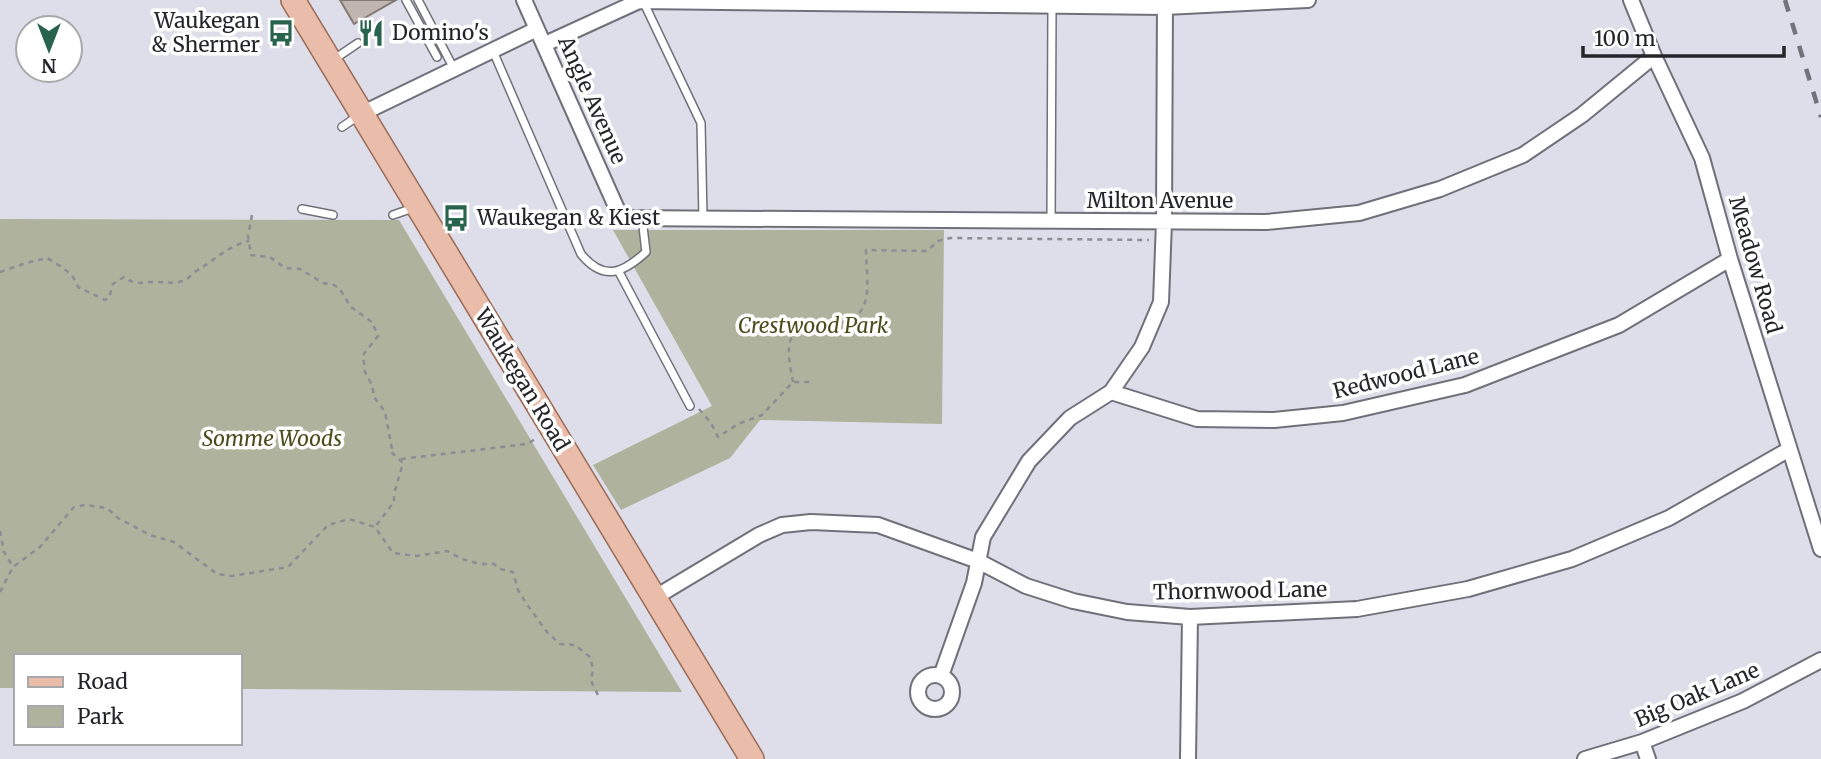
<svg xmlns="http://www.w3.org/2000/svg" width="1821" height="759" font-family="Merriweather,serif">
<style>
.green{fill:#afb29c}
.building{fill:#c0b6af;stroke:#827972;stroke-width:2}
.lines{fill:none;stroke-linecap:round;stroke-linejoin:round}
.lane-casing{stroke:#6f707a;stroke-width:10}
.street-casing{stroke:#6f707a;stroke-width:18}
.primary-casing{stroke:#9b6b58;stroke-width:26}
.path{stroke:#8c8d95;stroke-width:2.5;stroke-dasharray:5 5;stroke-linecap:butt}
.lane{stroke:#fff;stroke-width:7}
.street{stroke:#fff;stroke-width:14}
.primary{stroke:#e9bdaa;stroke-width:23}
.rail{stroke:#72737a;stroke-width:4.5;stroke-dasharray:12 12;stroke-linecap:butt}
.labels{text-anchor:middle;stroke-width:7;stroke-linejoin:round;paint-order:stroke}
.poi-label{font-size:21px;fill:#242529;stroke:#fff;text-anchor:start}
.street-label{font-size:21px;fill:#242529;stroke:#fff}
.park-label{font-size:21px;font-style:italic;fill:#494d1b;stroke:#fff}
</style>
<rect width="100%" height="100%" fill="#dddee9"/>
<path class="green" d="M0 219 399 220 682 692 240 689V656H16V688H0Z
M613 230H944L942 424 760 420 730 458 621 510 593 465 712 406Z"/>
<path class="building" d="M340 0H396L354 24Z"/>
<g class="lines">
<defs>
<path id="lane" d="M406 0 437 57
M418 0 454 69
M643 1 701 123 703 219
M493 51 581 254C604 282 623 273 646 252L642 218
M333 60 358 43
M342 127 358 116
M302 209 333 215
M393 215 413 208
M1051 221 1052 6
M619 272 690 406"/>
<path id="street" d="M524 0 621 218 1266 222 1359 213 1440 189 1523 155 1582 115 1654 56
M1631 0 1654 56 1702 158 1730 259 1821 549
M545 44 639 1 1165 7 1308 0
M361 114 537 29
M1111 392 1197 419 1274 420 1343 413 1465 385 1619 325 1730 259
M654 598 759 535 782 525 811 522 878 525 978 561 1026 586 1073 601 1127 612 1190 617 1357 609 1468 589 1572 559 1669 518 1788 450
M918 692a17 17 0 1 1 34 0a17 17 0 1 1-34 0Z
M941 676 974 583 983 537 1029 461 1070 418 1111 392 1142 347 1161 302 1164 222 1165 0
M1642 742 1648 759
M1188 759 1190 617
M1585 759 1642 742 1743 701 1821 660"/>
<path id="primary" d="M293 0 752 759"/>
</defs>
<use href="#lane" class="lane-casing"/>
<use href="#street" class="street-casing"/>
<use href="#primary" class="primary-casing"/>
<path class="path" d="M252 215 248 236 251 255 270 257 285 268 300 269 323 283 334 285 339 288 351 307 372 322 378 336 363 355 365 372 372 385 374 397 385 412 392 449 390 451 403 463 394 494V502L375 527
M0 272 26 263 47 258C59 265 75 274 78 287L105 300 109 298 113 284 124 277C137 286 141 282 155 282 165 282 173 284 183 281 189 279 191 274 196 271 214 261 227 246 249 241
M793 382C791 370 786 351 791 339 801 315 846 337 862 309 871 295 866 267 866 250L927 251 938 241 950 238 1149 240
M699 409 711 423 718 437 738 424 762 415 793 382H813
M401 459 527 444 537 438
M0 531 4 552 13 567
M0 592 13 567 40 547 74 507 85 505 107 508 118 518 150 535 174 542 217 574 232 576 288 567 328 525 349 519 375 527 393 553 417 556 447 551 462 559 480 564H494L500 569 513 572 518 590 528 606 547 632 560 644 575 645 590 657 593 669 591 681 598 695"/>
<use href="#lane" class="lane"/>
<use href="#street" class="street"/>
<use href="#primary" class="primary"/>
<path class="rail" d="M1785 0 1821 117"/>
</g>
<defs>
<symbol id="bus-bare" viewBox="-9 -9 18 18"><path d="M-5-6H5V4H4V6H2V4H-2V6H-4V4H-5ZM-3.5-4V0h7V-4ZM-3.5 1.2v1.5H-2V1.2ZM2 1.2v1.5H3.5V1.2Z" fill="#28634e" stroke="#fff" stroke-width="2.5" paint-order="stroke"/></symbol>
<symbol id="restaurant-bare" viewBox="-9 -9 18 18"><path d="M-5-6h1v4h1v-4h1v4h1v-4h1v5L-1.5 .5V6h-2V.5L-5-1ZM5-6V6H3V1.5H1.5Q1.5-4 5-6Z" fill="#28634e" stroke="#fff" stroke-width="2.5" paint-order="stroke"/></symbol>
</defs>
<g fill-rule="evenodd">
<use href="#bus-bare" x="262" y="14" width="38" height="38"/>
<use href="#restaurant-bare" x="352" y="14" width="38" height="38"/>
<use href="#bus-bare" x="437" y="199" width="38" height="38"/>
</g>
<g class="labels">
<g class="poi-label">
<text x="260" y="28" text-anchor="end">Waukegan<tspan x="260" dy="24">&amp; Shermer</tspan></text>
<text x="392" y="40">Domino's</text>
<text x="477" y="225">Waukegan &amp; Kiest</text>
</g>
<g class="street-label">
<text transform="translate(592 100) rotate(66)" y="7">Angle Avenue</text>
<text x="1160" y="208">Milton Avenue</text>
<text transform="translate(1755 265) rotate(74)" y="7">Meadow Road</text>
<text transform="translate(1406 374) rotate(-14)" y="7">Redwood Lane</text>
<text transform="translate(522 380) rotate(59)" y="7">Waukegan Road</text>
<text transform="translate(1240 591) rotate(-1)" y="7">Thornwood Lane</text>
<text transform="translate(1697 695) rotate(-23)" y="7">Big Oak Lane</text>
</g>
<g class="park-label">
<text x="813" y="333">Crestwood Park</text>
<text x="272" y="446">Somme Woods</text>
</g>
</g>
<rect x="14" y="654" width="228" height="91" fill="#ffffff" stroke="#a7a8a9" stroke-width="2"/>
<rect x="28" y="677" width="35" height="10" fill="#e9bdaa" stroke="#a7a8a9" stroke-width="2"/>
<text x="77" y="689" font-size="21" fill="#242529">Road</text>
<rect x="28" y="706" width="35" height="21" fill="#afb29c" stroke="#a7a8a9" stroke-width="2"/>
<text x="77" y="724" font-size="21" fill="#242529">Park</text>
<g transform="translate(49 49) rotate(180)"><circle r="33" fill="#ffffff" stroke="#a7a8a9" stroke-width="2"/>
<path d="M0-5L12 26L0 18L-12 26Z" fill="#28634e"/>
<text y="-10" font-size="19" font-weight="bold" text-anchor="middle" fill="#242529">N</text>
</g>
<path d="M1583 46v10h201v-10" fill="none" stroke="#242529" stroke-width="3.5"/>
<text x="1594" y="46" font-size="21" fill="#242529" stroke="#ffffff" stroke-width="5" paint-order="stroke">100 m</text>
</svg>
